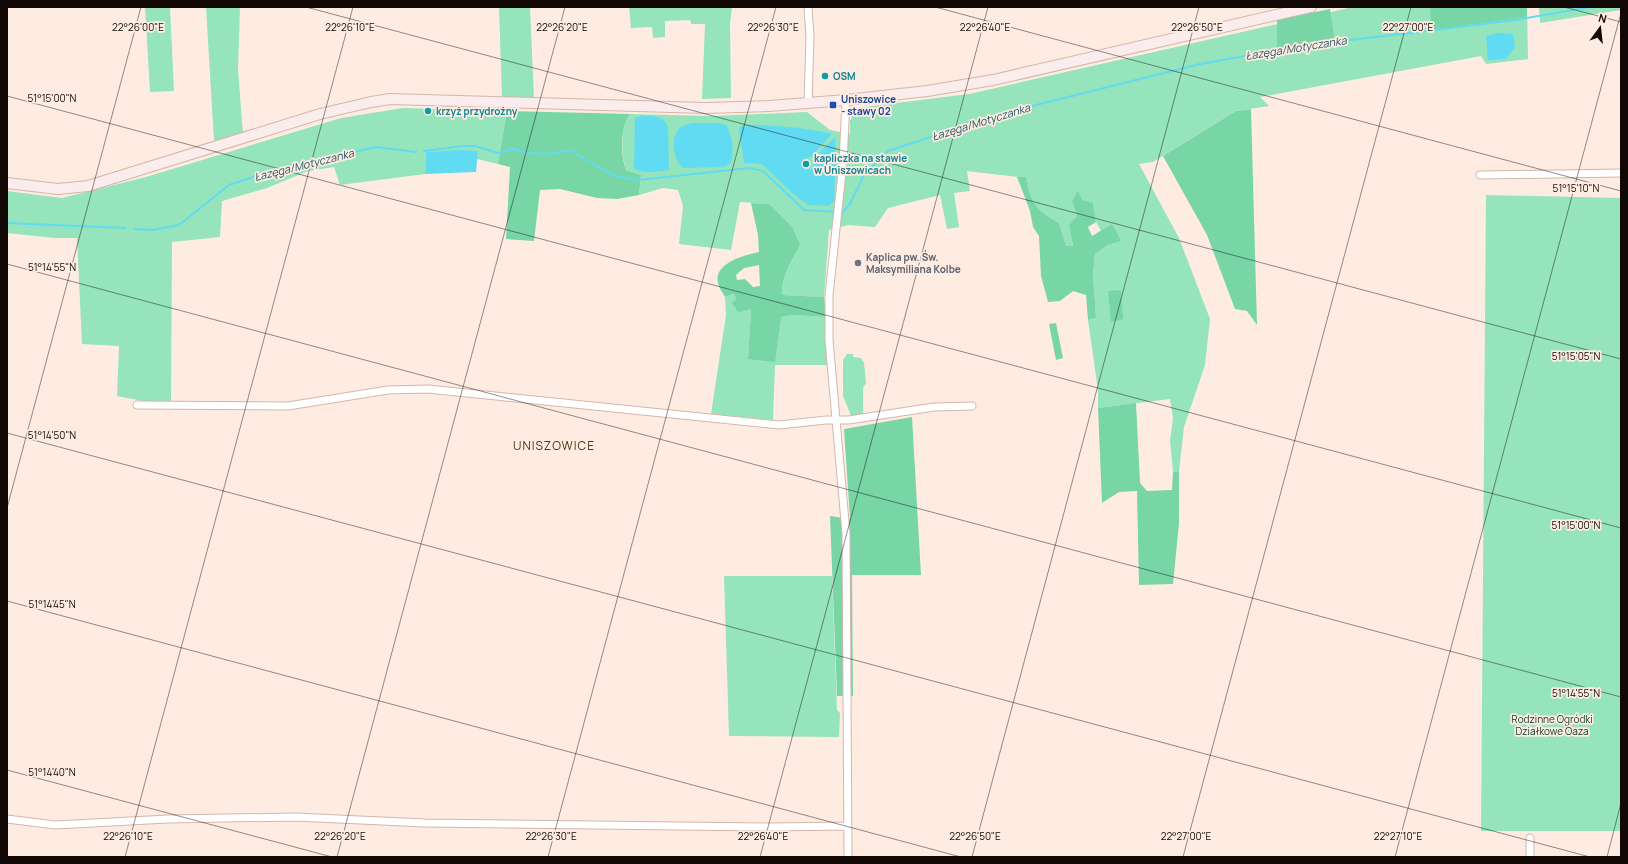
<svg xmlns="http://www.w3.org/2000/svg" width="1628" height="864" font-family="Manrope,sans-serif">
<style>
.green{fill:#95e4bb}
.forest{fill:#78d5a6;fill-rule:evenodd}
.water{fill:#61dbf2}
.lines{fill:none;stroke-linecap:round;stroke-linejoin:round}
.stream{stroke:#61dbf2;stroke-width:2}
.street-casing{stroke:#d3b7aa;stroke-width:9}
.secondary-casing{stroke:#d3b7aa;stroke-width:12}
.street{stroke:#fff;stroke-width:7}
.secondary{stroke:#fbecee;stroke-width:10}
.ticks{fill:none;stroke:#120906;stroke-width:1;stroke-opacity:0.45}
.culture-dot{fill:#0f9aa8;stroke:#feece3;stroke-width:1.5}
.transit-dot{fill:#1a4fb4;stroke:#feece3;stroke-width:1.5}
.worship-dot{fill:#6b7280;stroke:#feece3;stroke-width:1.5}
.labels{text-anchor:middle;stroke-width:3.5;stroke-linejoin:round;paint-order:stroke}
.culture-label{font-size:10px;font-weight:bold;fill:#0d838f;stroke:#feece3;text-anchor:start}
.transit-label{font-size:10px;font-weight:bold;fill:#164399;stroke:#feece3;text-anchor:start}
.worship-label{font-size:10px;font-weight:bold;fill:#5b616d;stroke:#feece3;text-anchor:start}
.park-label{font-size:10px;fill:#0b3523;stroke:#feece3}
.water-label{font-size:11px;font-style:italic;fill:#225760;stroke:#feece3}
.quarter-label{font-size:12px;letter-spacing:1px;fill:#463b12;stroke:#feece3}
.ticks-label{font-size:10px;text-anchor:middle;fill:#120906;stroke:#feece3;stroke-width:3.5;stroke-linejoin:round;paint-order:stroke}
</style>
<rect width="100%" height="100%" fill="#feece3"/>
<path class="green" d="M145 7H170L174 91 150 92Z
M206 7H240L238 69 243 134 214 141Z
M499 7H530L534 98 502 97Z
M629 7H732L730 24 731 98 702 99 705 24H691L690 20 665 21V37L653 38 652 27 631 28Z
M1353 7H1527L1528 59 1486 64 1481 56 1260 97 1269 106 1236 111 1153 162 1139 164 1179 238 1210 319 1205 365 1184 427 1179 471 1173 472 1170 441 1173 418 1170 399 1098 408V390L1088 320 1096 318 1093 274 1095 254 1108 245 1120 241 1112 224 1101 231 1096 222 1093 203 1072 201 1077 216 1069 225 1073 246H1066L1059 223C1036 210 1031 204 1026 178L967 171 970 191 954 193 959 227 947 229 940 195 888 208 875 227 849 225 829 230 824 297 782 295C781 278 792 260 800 245L769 204 740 202 731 250 679 244 683 206 678 190 663 188 639 195 641 175 626 170C621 155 620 128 630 114L713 116 807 112 830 130 850 134V121L856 108 969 94Z
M1539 7H1621V10L1540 23Z
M403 108 507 111 498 164 477 159 478 151 426 152 425 174 340 185 334 167 308 171 267 188 222 201 220 237 172 242 171 401H143L117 396 119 346 82 344 77 238H54L7 233V191L62 198 146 177 341 118Z
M1486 195 1621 198V831H1481Z
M733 294 751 309 748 359 778 336 781 317 793 315 826 317 825 338 827 365H775L773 420 711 414 726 315 725 297Z
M847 354H853V357L861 358 864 363 866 383 863 388V416L852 418 843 396V360Z
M724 576H832L837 710 840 713 839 737 729 736Z"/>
<path class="forest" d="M1430 7H1527V17L1432 30Z
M1330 9 1335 42 1277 50V20Z
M1251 109 1257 325 1247 311 1235 309 1207 235 1163 156 1236 111Z
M507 111 630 114C620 128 620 155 626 170L641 175 639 195 617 199 597 198 560 189 540 190 534 241 506 239 510 167 498 164Z
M1017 177H1026C1031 204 1036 210 1059 223L1066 246H1073L1069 225 1077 216 1072 201 1078 191 1082 200 1093 203 1096 222 1088 227 1092 236 1112 224 1121 241 1108 245 1095 254 1093 274 1096 318 1088 320 1086 295 1073 291 1060 301 1048 302 1041 276 1039 236 1033 227 1030 211Z
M751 203 769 204 792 227 800 245C792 260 781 277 782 295L824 297 826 317 793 315 781 317 775 362 748 359 751 309 738 312 732 303 737 298 733 294 725 297C723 293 719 288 718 283 713 263 745 255 759 252L758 235ZM759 265 760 286 753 287 745 279 737 280 736 275 744 268Z
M1121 290 1123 319 1111 322 1108 291Z
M1056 323 1063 358 1056 360 1049 324Z
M1136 403 1140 483 1147 491 1172 490 1173 472 1179 471V523L1173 584 1139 585 1137 491 1119 492 1102 503 1098 408Z
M912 417 921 575H852L853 696H837L830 516 850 519 844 429Z"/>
<path class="water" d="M1499 33 1513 34 1515 47 1506 59 1488 60 1486 36Z
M641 116C652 116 664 114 668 127L669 170C657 172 644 174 634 168L635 118Z
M692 123H720L727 126C733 137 734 150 731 163L724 167 683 168C675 161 671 144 676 133 679 126 686 125 692 123Z
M742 125C772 125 802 127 832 134L811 157 803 159 801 164 806 170 811 169 814 163 813 159 835 137 836 148 834 201 829 206 808 205 792 193 762 164 744 163 739 129Z
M460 150 478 151 476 172 425 174 426 152Z"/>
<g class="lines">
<path class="stream" d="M424 151 463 146H475L498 153 513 149 528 153 546 154 570 150 612 175 637 180 750 168 763 171 804 210 843 212 850 204 865 173 888 151 1004 113 1200 64 1301 46 1516 20 1590 7
M7 223 125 228
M135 229 152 230 179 225 229 185 275 170 376 147 416 152"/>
<defs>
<path id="street" d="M846 100 843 163 829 295V340L846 533 848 857
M808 104 810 37 808 7
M1480 175 1621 173
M137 405 288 406 388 390 428 389 779 425 826 420H849L934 407 972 406
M7 819 55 825 168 819 295 817 425 823 770 827 848 826
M1530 838V857"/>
<path id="secondary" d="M7 183 58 189 88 186 320 114 371 102 390 99 706 108 769 106 846 100 927 91 993 80 1311 7"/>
</defs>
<use href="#street" class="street-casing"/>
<use href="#secondary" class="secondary-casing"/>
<use href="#street" class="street"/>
<use href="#secondary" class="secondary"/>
</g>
<path class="ticks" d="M306 7 1621 359M935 7 1621 191M1564 7 1621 22M7 96 1621 528M7 264 1621 697M7 433 1590 857M7 508 141 7M7 601 961 857M7 770 332 857M125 857 353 7M337 857 565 7M548 857 776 7M760 857 988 7M972 857 1199 7M1183 857 1411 7M1395 857 1621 13M1607 857 1621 803"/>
<g class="culture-dot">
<circle cx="825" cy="76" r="4"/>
<circle cx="428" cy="111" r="4"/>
<circle cx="806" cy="164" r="4"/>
</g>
<rect class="transit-dot" x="829" y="101" width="8" height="8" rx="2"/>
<circle class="worship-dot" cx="858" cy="263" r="4"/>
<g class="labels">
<g class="culture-label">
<text x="833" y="80">OSM</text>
<text x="436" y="115">krzyż przydrożny</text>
<text x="814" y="162">kapliczka na stawie<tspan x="814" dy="12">w Uniszowicach</tspan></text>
</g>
<g class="transit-label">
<text x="841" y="103">Uniszowice<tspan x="841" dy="12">- stawy 02</tspan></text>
</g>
<g class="worship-label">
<text x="866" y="261">Kaplica pw. Św.<tspan x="866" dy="12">Maksymiliana Kolbe</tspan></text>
</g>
<g class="park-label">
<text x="1552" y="723">Rodzinne Ogródki<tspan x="1552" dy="12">Działkowe Oaza</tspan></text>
</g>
<g class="water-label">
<text transform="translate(1296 48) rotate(-9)" y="4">Łazęga/Motyczanka</text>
<text transform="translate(981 122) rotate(-17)" y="4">Łazęga/Motyczanka</text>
<text transform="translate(304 165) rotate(-14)" y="4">Łazęga/Motyczanka</text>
</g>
<g class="quarter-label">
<text x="554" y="450">UNISZOWICE</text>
</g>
</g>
<g class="ticks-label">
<text x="138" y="31">22°26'00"E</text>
<text x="350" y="31">22°26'10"E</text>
<text x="562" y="31">22°26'20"E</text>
<text x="773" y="31">22°26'30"E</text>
<text x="985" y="31">22°26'40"E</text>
<text x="1197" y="31">22°26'50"E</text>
<text x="1408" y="31">22°27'00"E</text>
<text x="52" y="102">51°15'00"N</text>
<text x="1576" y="192">51°15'10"N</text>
<text x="52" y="271">51°14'55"N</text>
<text x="1576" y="360">51°15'05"N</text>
<text x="52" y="439">51°14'50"N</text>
<text x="1576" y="529">51°15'00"N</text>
<text x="52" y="608">51°14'45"N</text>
<text x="1576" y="697">51°14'55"N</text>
<text x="52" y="776">51°14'40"N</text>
<text x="128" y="840">22°26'10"E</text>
<text x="340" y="840">22°26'20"E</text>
<text x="551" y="840">22°26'30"E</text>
<text x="763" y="840">22°26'40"E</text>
<text x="975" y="840">22°26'50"E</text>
<text x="1186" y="840">22°27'00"E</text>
<text x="1398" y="840">22°27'10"E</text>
</g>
<rect width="1628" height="864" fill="none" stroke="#120906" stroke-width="16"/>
<g transform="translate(1600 28) rotate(15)" stroke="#feece3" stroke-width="3" paint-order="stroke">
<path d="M0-3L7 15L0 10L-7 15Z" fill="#120906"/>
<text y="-6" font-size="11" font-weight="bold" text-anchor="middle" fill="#120906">N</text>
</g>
</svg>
